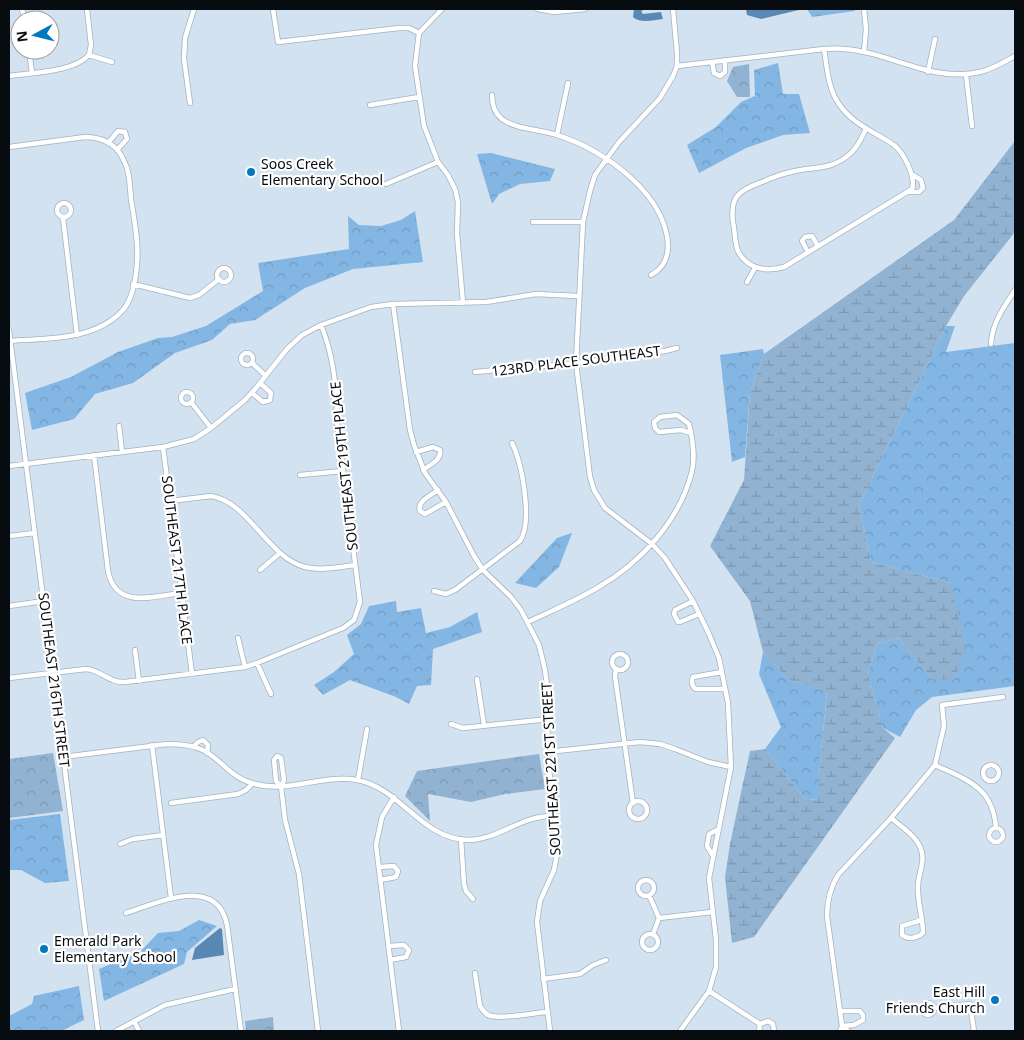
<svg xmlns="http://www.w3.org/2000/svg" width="1024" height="1040" font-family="'Noto Sans',sans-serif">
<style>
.forest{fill:url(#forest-crowns)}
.wetland{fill:url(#wetland-marsh)}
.park{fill:url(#park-crowns)}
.water{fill:#5888b3}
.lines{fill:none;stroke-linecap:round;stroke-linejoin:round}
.street-casing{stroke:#a3b2bf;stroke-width:6}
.street{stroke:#fff;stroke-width:4.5}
.poi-dot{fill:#0078c2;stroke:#fff;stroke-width:2}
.labels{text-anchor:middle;stroke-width:4.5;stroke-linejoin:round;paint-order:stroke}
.poi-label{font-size:14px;fill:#070c10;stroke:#fff;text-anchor:start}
.street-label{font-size:14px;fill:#070c10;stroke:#fff}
</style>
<defs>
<pattern id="forest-crowns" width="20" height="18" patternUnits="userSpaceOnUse" patternTransform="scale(1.25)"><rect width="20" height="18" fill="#84b6e3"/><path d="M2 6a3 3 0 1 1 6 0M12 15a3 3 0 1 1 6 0" fill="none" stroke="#709bc2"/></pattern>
<pattern id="wetland-marsh" width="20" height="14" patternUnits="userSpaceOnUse" patternTransform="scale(1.25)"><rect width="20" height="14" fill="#91b2d0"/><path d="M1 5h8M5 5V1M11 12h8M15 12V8" fill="none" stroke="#7c98b2"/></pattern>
<pattern id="park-crowns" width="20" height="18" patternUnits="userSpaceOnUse" patternTransform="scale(1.25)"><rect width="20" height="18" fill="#91b2d0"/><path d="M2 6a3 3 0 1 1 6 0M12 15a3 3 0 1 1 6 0" fill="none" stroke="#7c98b2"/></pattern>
</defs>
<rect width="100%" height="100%" fill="#d2e2f0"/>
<path class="forest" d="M807 9H855V11L812 17Z
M778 63 783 94H799L810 133 783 135 746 148 699 173 687 145 716 127 741 102 755 96 754 70Z
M491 153 555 169 550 181 520 184 499 194 492 204 477 154Z
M415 211 423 262 353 269 305 288 255 320 230 324 212 340 175 353 133 383 95 394 74 419 32 430 25 393 71 377 118 352 158 338 172 337 206 326 263 291 258 263 349 249 348 216 359 225 381 226 401 220Z
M946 326H955L946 352 1015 343V686L932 697 916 710 900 737 883 728 868 674 877 644 898 638 932 679H954L951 583 871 562 859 505Z
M763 349 764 354 750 392 745 457 732 462 720 355Z
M572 533 559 567 536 588 515 583 557 538Z
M396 601 397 612 421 608 426 633 450 627 477 612 482 632 433 649 431 685 417 686 409 704 396 697 350 680 323 695 314 685 334 672 354 654 347 635 361 624 369 606Z
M763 652 789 680 827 691 819 775V799L806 800 765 749 781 727 759 674Z
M60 814 69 881 45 883 21 870H9V820Z
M199 920 217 926 187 952 184 964 104 1001 99 969 141 951 158 933 179 931Z
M79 986 84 1020 61 1031H9V1016L32 1004 34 996Z"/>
<path class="wetland" d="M1015 141V232L964 296 946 326 859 505 871 562 951 583 965 646 954 680 932 679 898 638 877 644 868 674 883 728 895 738 754 937 732 943 725 877 730 844 750 751 765 749 806 800 819 799V775L827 692 789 680 763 652 750 601 710 546 744 480 750 392 764 354 954 220Z"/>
<path class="park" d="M749 64 750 97H737L727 81 733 67Z
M53 753 63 811 9 818V759Z
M539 754 545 789 505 794 471 802 428 794 430 821 405 796 417 771Z
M273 1017 274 1031H246L245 1021Z"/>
<path class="water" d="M634 9H646L641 11 643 14 661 12 663 19C653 20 641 24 633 17Z
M746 9H803L761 19 747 15Z
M220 928 222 929 224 955 192 960 195 948Z"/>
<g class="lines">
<defs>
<path id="street" d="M22 9 25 20
M87 9 91 45 89 55
M273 9 278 42 399 28H409L419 33
M442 9 419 33 415 66 424 126 438 162 448 175 455 189 458 202 457 234 463 303
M538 9 554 12 585 9
M673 9 677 53V66L673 76 660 98 619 142 595 175 590 191 583 222 576 363 590 477 594 490 605 508 652 544 665 558 693 601 709 634 719 658 728 703 731 767 709 878 716 940V967L709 991 680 1031
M824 49C827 67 828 89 839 104 852 124 875 132 894 145 904 153 916 177 912 189L784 267C766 272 747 269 738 251 735 244 735 235 734 228 732 218 731 203 738 195 745 188 754 185 762 182 771 178 781 174 791 172 814 166 833 171 852 152 858 146 862 137 866 129
M29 50 32 73
M864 52 866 29 864 9
M89 55 112 62
M712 62 714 73 720 76 725 72V60
M677 66 824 49C830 49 837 48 843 49 891 52 931 83 980 72 993 69 1004 62 1015 56
M928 72 935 39
M966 75 972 126
M9 76C33 72 72 73 89 55
M492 95C492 105 494 113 502 119 517 130 539 129 557 135 601 149 658 188 667 236 670 253 666 267 651 275
M190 103 184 59 185 38 194 9
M370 105 419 97
M557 135 568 83
M108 143 118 131 125 132 127 139 117 150
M9 147 85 137C97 137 111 141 119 152 122 156 125 163 127 168 130 178 130 189 131 199 134 219 139 242 137 263 136 278 133 298 123 310 95 341 47 338 9 341
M386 184 438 162
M909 192H919L923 188 921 180 913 175
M57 210a7 7 0 1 1 14 0a7 7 0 1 1-14 0Z
M63 218 77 335
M533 222H583
M808 252 802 241 805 237 812 236 818 246
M217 275a7 7 0 1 1 14 0a7 7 0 1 1-14 0Z
M747 282 755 268
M133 284 190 298 199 295 219 279
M393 304 410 430 414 445 425 473 446 502 474 556 483 570 511 597 521 610 539 645 545 670 550 709 547 737V752L558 849 554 870 540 901 537 922 550 1031
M9 330 98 1031
M991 344C992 323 1004 307 1015 290
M241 359a6 6 0 1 1 12 0a6 6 0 1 1-12 0Z
M252 363 266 376
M475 372 576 363 665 351 677 348
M181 398a6 6 0 1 1 12 0a6 6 0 1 1-12 0Z
M252 393 263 402 270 400 271 393 260 383
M191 402 211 428
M119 426 122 452
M163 447 192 674
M416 452 433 447 440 450C442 460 430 465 423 470
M94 455 108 571C116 610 152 596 181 593
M9 466 163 447 194 439 211 428 245 400 256 388 287 349 302 335 321 325 371 307 393 304 486 302 536 294 578 296
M300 475 343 471
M438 490C430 496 417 501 420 511L425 514 446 502
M170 501 211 496C249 502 267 557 305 567 321 571 339 567 355 565
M9 536 35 533
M260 570 280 553
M434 591 446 594 455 590 520 541C533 522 522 463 512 443
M693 601 675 610 674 614 678 622H680L699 614
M9 606 44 601
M528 622C551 611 575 601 597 588 641 563 680 520 692 471 695 458 693 445 691 433L681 430 659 432 655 428 654 422 660 417 677 415 689 424 691 433
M238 638 245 667
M135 650 139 681
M612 662a8 8 0 1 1 16 0a8 8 0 1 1-16 0Z
M257 663 271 694
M616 669 615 676 633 803
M722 672 693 677C691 681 692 687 696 689H725
M9 678 86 669C101 670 109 683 125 682L245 667 257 663 343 628 354 620 360 602 337 422C337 390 334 356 321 325
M477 679 484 725
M451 724 463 728 549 719
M152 745 171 898
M193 747 198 742 203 740 208 745 207 753
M547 752 640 742 660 744 675 749 708 762 731 767
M63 757 167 744C181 744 196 745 208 753 225 764 233 779 255 784 288 793 323 774 357 780 401 788 421 839 468 840 490 840 506 828 526 821 535 817 545 816 555 815
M935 765C967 780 993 787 996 828
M983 773a8 8 0 1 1 16 0a8 8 0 1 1-16 0Z
M358 780 367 729
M281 786 276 781 274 760 277 756 281 758 284 780 281 786 285 820 299 874 318 1031
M394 797 382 817 376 845 399 1031
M629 810a9 9 0 1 1 18 0a9 9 0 1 1-18 0Z
M171 803 238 794 246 790 252 784
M891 818C906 830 926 842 922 863 921 871 918 879 918 886 917 902 923 917 923 933 918 938 908 940 902 935V926L922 920
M989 835a7 7 0 1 1 14 0a7 7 0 1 1-14 0Z
M461 839 464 884 466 891 473 899
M120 844 133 839 163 835
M713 856 707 846 709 834 719 829
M379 867 394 866 398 871 396 877 380 880
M638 888a8 8 0 1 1 16 0a8 8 0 1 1-16 0Z
M649 895 659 918 653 934
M126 913C157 903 217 874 227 925L241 1031
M659 918 712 912
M642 942a8 8 0 1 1 16 0a8 8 0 1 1-16 0Z
M389 946 404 945 409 950 406 957 390 960
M475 973 480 1006C483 1011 486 1015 491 1016 503 1019 534 1013 547 1012
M543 979 580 974 593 965 606 960
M709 991 760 1024
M922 1009a6 6 0 1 1 12 0a6 6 0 1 1-12 0Z
M935 1008 970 1004 974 1031
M840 1011H860L863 1015V1020L854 1025 842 1026 827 916C827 901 830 888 838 875L891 818 935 765 944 726 942 705 1003 697
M135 1023 139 1031
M116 1031 165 1005 235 989
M759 1031 760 1024 768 1021 773 1024 774 1031
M840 1031 842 1026 848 1031"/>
</defs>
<use href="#street" class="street-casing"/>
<use href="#street" class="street"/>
</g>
<g class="poi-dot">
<circle cx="251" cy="172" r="5"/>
<circle cx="44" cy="949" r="5"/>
<circle cx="995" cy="1000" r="5"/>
</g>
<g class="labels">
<g class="poi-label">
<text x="261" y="169">Soos Creek<tspan x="261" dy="16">Elementary School</tspan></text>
<text x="54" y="946">Emerald Park<tspan x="54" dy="16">Elementary School</tspan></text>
<text x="985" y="997" text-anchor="end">East Hill<tspan x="985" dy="16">Friends Church</tspan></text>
</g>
<g class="street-label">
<text transform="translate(576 361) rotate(-7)" y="5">123RD PLACE SOUTHEAST</text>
<text transform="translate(344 466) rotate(-96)" y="5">SOUTHEAST 219TH PLACE</text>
<text transform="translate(177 560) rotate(83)" y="5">SOUTHEAST 217TH PLACE</text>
<text transform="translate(54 680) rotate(83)" y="5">SOUTHEAST 216TH STREET</text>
<text transform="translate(551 769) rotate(-93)" y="5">SOUTHEAST 221ST STREET</text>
</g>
</g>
<rect width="1024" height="1040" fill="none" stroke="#070c10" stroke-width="20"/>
<g transform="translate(35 35) rotate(263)"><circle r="24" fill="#ffffff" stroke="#9c9e9f"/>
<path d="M0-4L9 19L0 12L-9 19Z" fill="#0078c2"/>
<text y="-8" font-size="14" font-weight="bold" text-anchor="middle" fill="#070c10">N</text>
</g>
</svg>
